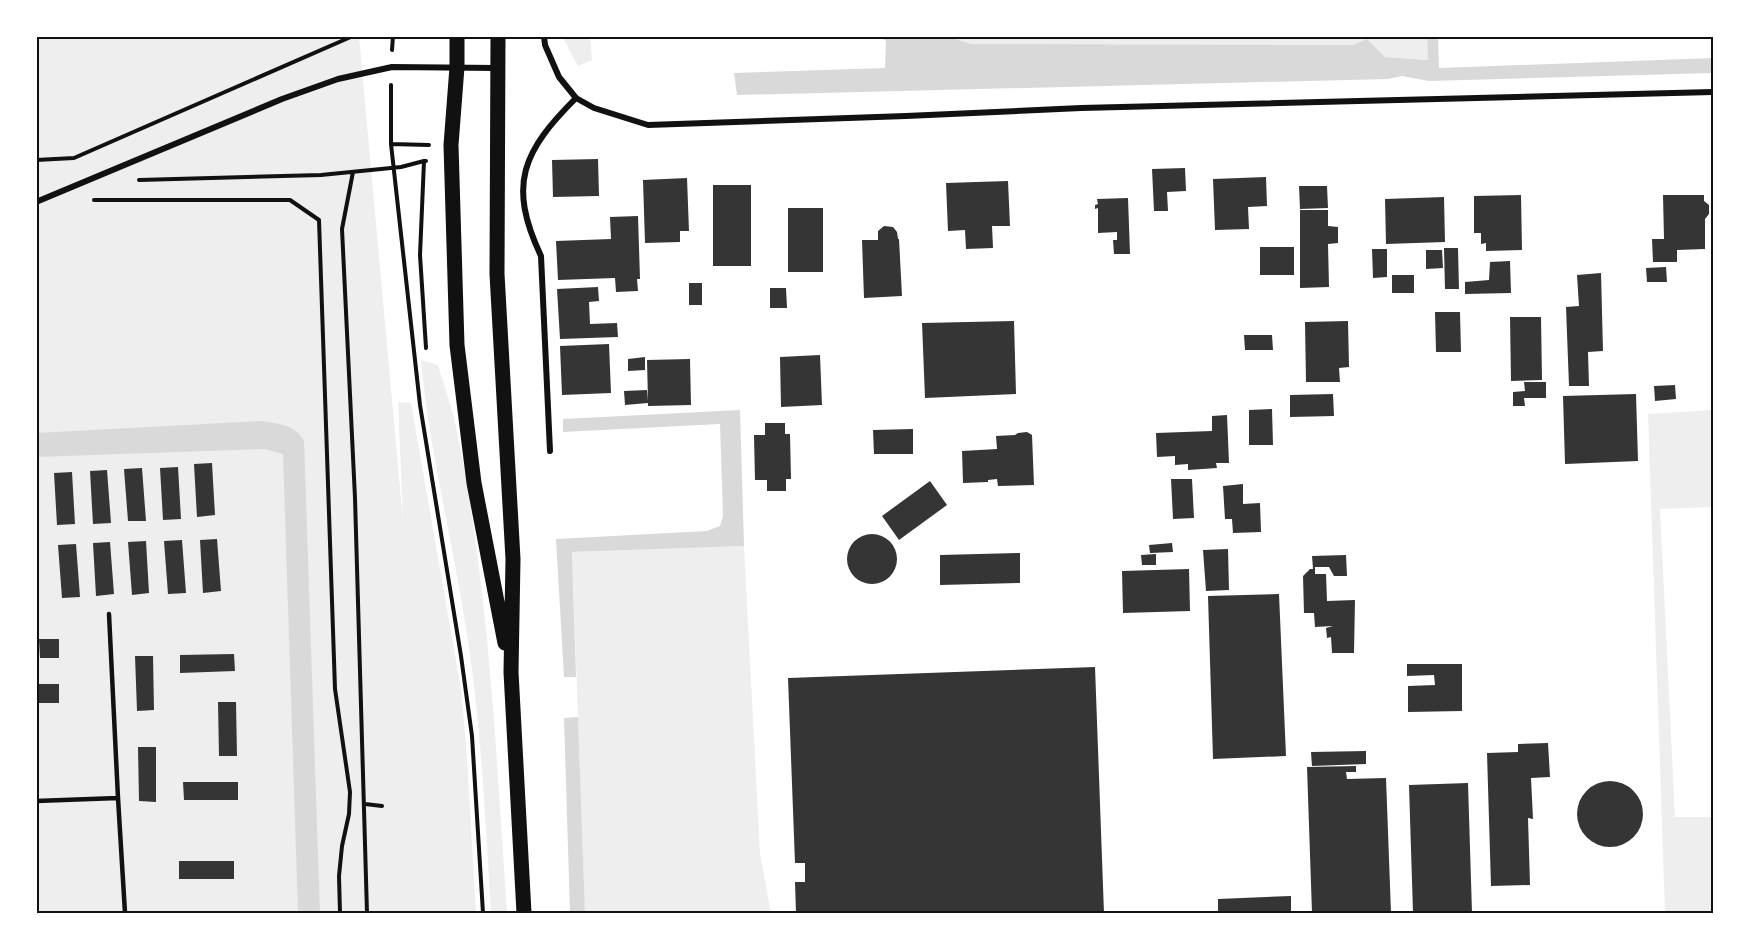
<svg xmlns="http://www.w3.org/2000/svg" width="1749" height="949" font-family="'Titillium Web',sans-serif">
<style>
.green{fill:#eee}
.water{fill:#d9d9d9}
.building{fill:#353535}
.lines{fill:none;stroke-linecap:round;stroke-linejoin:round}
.path{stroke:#111;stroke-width:4}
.service{stroke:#111;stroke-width:4.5}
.minor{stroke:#111;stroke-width:6}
.primary{stroke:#111;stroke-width:15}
.neatline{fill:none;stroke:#111;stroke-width:2}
</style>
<rect width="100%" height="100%" fill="#fff"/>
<path class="green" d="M36 36H359L403 521 398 402 411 403 461 689 467 757 476 913H36Z
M562 36H590L592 60 578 66Z
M947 36H1427L1428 60 1385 57 1367 39 1352 45 971 44Z
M421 360 438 365C444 386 452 406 456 427 489 586 496 751 507 913H491C485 816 481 718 465 622 451 534 429 448 421 360Z
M1713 410V507L1660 509 1675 817H1713V913H1665L1648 414Z
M744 546 760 853 771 913H585L572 552Z"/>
<path class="water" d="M879 36H947L971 44 1352 45 1367 39 1385 57 1428 60 1427 36H1438L1439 68 1713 58V73L1429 81 1402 76 1388 79 737 95 734 73 885 68 886 41Z
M740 410 744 546 572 552 576 677H564L556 539 707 531 720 526 723 516 720 424 563 432V419Z
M261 421C277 424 296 424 304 441L320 913H298L283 454 264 449 36 457V433Z
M578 717 585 913H570L564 718Z"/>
<path class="building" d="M1512 36H1581V39H1512Z
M598 159 599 196 553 197 552 160Z
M1185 168 1186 191 1167 192 1168 211H1154L1152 169Z
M1266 177 1267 206 1248 207 1249 229 1215 230 1213 179Z
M687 178 689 231H680V242L645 243 643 180Z
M1008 181 1010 226H992L993 248 966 249 965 230 948 231 946 183Z
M713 185H751V266H713Z
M1299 186H1327L1328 208 1300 209Z
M1521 195 1522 250 1486 251V243L1481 244V233H1474V196Z
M1663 195H1704V201L1709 205V214L1705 219V249L1677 250V262H1653L1652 239H1664Z
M1444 197 1445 242 1386 244 1385 199Z
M1128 198 1130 254H1114L1113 240H1117V232L1098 233V208L1095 209V205L1098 204 1097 199Z
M788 208H823V272H788Z
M1300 210H1328V226L1338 227V243L1328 244 1329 287 1300 288Z
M638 216 640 279H637L638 291 616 292 615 278 558 280 556 241 611 239 610 217Z
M884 226 893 227 897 232 898 239H899L902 296 864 298 862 240H878V231Z
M1260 247H1294V275H1260Z
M1444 248H1458L1459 289H1445Z
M1372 249H1387V277L1373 278Z
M1426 250H1442L1443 268 1426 269Z
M1510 261 1511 293 1465 294V282L1489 280 1490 262Z
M1666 267 1667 282H1647L1646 268Z
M1601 273 1603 351 1588 352 1589 386H1569L1566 307 1579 306 1577 275Z
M1392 275H1414V293H1392Z
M689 283H702V305H689Z
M598 287 599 301 589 302 590 324 617 323 618 337 560 339 557 289Z
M770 288H786L787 308H770Z
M1435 312H1460L1461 352H1436Z
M1510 317H1541L1542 380 1511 381Z
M1014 321 1016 394 925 398 922 323Z
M1348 321 1349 367 1339 368 1340 382H1306L1305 322Z
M1244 335H1272L1273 350H1245Z
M609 344 611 393 562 395 560 346Z
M820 355 822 405 781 407 780 357Z
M645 357V370L628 371V359Z
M690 359 691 405 648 406V403L625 405 624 391 647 390 648 401 647 360Z
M1524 382H1546V398H1524L1525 406H1513V392L1525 391Z
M1675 385 1676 399 1655 401 1654 386Z
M1333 394 1334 416 1290 417V395Z
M1636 394 1638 461 1565 464 1563 396Z
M1272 409 1273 445H1249V410Z
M1227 415 1229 463H1216L1217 468 1188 470V464L1175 465V456L1157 457 1156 433 1212 431V416Z
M765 423H785V434H790L791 479H786V491H767V480H755L754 435H765Z
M913 429V454H874L873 430Z
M1027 432 1032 435 1034 485 998 486 997 479 988 480V482L963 483 962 451 997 449 996 436 1015 435 1018 433Z
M212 463 215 515 197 517 194 464Z
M178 467 181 519 163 520 160 468Z
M142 468 146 521H128L124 469Z
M107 470 111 523 93 524 90 471Z
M72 472 75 524 57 525 54 473Z
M1171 479H1192L1194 518 1173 519Z
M930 481 947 505 899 540 882 516Z
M1243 484V504L1260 503 1261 532 1233 533 1232 519H1225L1223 486Z
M847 559a25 25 0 1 1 50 0a25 25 0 1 1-50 0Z
M217 539 221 591 203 593 200 540Z
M182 540 186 593 168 594 164 541Z
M146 541 149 593 132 595 128 542Z
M110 542 114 594 96 596 93 543Z
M1172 543 1173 552 1150 553 1149 545Z
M76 544 80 597 62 598 58 545Z
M1228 549 1229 590 1206 591 1203 550Z
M1020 553V583L940 585V555Z
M1156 554V565H1142L1141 555Z
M1346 555 1347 576H1334L1329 567H1315V574H1326L1327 601 1355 600 1354 653H1332L1331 637 1327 638 1326 628 1333 626 1315 627 1314 613H1304L1303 576 1310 569H1313L1312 556Z
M1189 569 1190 611 1123 613 1122 571Z
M1279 594 1286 756 1213 759 1208 596Z
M39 639H59V658H40Z
M234 654 235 671 180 673V655Z
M135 656H153L154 710 137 711Z
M1407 664H1462V711L1408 712V686L1435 685 1434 675 1407 676Z
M1095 667 1104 913H796L795 882H805V863H795L788 678Z
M39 684H59V703H39Z
M218 702H236L237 756H219Z
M1548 743 1550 777 1531 778 1533 819 1528 818 1530 885 1491 886 1487 753 1518 752V744Z
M138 747H156V802L139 801Z
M1366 751V764L1312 766 1311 752Z
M1356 766V772H1346L1347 779 1386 778 1391 913H1312L1307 767Z
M1577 814a33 33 0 1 1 66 0a33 33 0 1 1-66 0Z
M183 782H238V800H184Z
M1468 783 1472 913H1413L1409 785Z
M179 861H234V879H179Z
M1291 896V913H1218V899Z"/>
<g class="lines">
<path class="path" d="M392 50 393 36
M391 85V144L420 405 461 656 472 736 483 913
M391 144 429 145
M36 160 74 158 353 36
M353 172 342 229 355 498 367 913
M139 180 321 175 401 167 424 161
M94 200H290L319 220 335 689 350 792 349 814 342 846 339 876 340 913
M426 348 420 255 424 161H426
M365 804 382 806"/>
<path class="service" d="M109 614 118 798
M36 801 118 798 125 913"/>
<path class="minor" d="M544 36 545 45 559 77 576 98 594 108 648 125 906 116 1081 108 1713 92
M36 202 282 99 338 79 392 67 496 68
M550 451 541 256C507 184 523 151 576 98"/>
<path class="primary" d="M457 36V67L451 145 457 345 474 483 505 643
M498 36 497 274 513 559 511 672 524 913"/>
</g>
<rect width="1749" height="949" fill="none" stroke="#ffffff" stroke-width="75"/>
<rect x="38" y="38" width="1674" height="874" class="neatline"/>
</svg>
